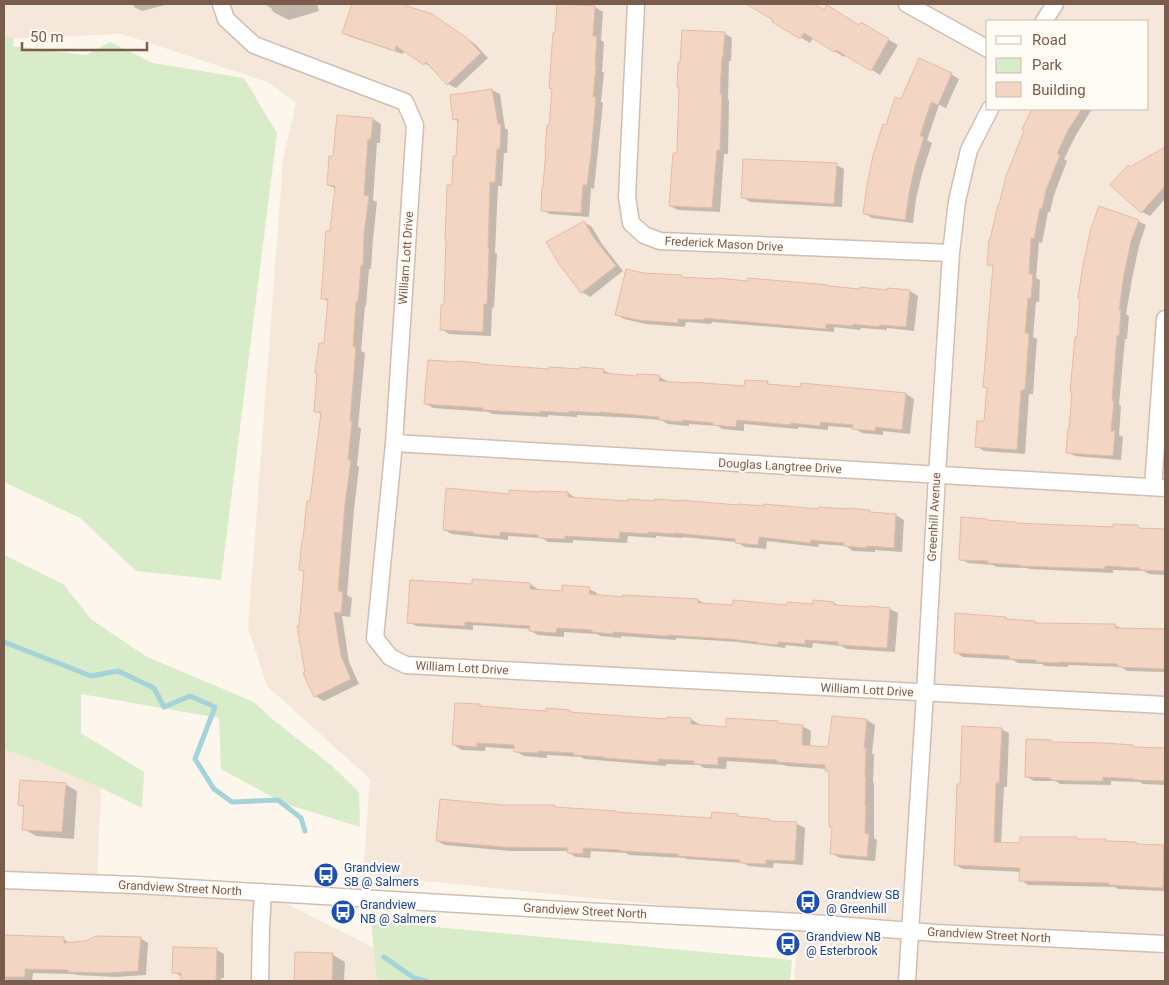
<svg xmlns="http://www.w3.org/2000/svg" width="1169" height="985" font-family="Roboto,sans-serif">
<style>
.residential{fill:#f5e8da;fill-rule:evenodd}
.green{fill:#d8ecc9}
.shadow{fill:#0003}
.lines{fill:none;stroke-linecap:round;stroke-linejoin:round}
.stream{stroke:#a5d3da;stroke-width:5}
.building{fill:#f3d5c3;stroke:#e6bba3}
.minor-casing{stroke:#d1beb0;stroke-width:19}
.minor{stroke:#fff;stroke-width:16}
.labels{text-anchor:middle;stroke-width:4.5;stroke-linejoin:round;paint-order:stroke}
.street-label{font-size:12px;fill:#7a5c4d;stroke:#fffaf3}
.transit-label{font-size:12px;fill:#164399;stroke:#fffaf3;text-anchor:start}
</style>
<rect width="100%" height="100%" fill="#fdf6ec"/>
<path class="residential" d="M4 4H1165V940L916 930 363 875 370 779 267 686 248 628 283 160 296 103 267 82 122 34 4 39ZM988 21H1148V109H988Z
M4 750 36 760 101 788 97 884 263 892 374 948 377 981H4Z
M799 922 1165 945V981H794Z"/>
<path class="green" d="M4 37 14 38 13 46 86 55 110 42 153 63 244 78 277 133 221 580 136 571 80 518 4 482Z
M4 555 63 584 92 620 147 657 254 702 272 719 331 765 359 792 360 827 283 803 221 769 219 718 81 694V733L144 772 142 808 101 788 36 760 4 750Z
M371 921 792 960 790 981H377Z"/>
<path class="shadow" d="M133 4H169L142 11 134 7Z
M265 4H317L319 11 289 20 273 12 272 9Z
M353 4H396L432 16 475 44 488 58 456 88 448 84 432 68 404 50 403 54 351 37 343 33Z
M748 4H812L825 11 859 26 861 24 898 45 880 75 846 54 844 57 813 38 810 43 774 21V20Z
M558 5 595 7 603 12 601 40 604 42 602 72H604L601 102 603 103 594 189 591 188 589 217 550 214 542 210 550 126Z
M724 33 732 38 731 61H729L728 99 729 100 728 154H724L720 212 678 210 670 206 678 154Z
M951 74 959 79 946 108 939 105 927 140 932 143 922 174 916 199 913 223 872 218 864 213 886 127 902 100Z
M492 90 500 94 505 128 508 130 507 153H504L502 186H498L495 253 497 254 494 308 492 307 491 336 449 334 441 329 445 307 453 186 457 157 459 122 454 119Z
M1033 109H1092L1076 135 1064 159 1067 161 1054 195 1050 212H1048L1042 243 1039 242 1036 278 1040 280 1039 302H1036L1033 337 1037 339 1033 394H1029L1025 454 984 451 976 446 985 423 988 389 984 387 994 267 988 264 1026 130 1023 129Z
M373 119 381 124 380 143H377L373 200 377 202 373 239 371 269H369L366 306H365L361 351 365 353 358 427 361 428 357 465 359 467 354 510 347 595 352 598 350 617 342 616 349 662 359 684 324 701 315 696 306 672 300 627 305 572 301 570 322 415 316 411 318 374 316 373 325 345 329 302 322 298 336 189 328 185 335 157Z
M1165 148V199L1150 216 1142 212 1112 185 1130 168Z
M836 165 844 169 842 207 750 202 742 197Z
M1138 221 1146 225 1139 246 1132 279 1126 314 1129 316 1127 339H1125L1119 405 1121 406 1119 435 1123 437 1121 460 1075 456 1067 452 1078 339Z
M584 222 592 227 602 244 623 271 590 297 582 292 559 262Z
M643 274 681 277 684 278 888 291 889 289 910 291 918 296 914 331 887 328V330L861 328 860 330 834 327V332L712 322 711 324 686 322 685 327 646 324 624 319 616 314Z
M603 370 611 374 638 377H660L667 381V383L745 388 767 383 773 386 906 394 914 399 910 434 883 431V435L862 433 854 428 828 426V430L798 427V429L744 424V431L722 429 718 426 689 424V426L668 424 661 420 636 418 577 415V417L548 415V417L492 414 489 412 433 408 426 404 550 371Z
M568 493 576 498 819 511H869L874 514 896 515 904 520 902 552 875 550V552L853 551 846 546 819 544 818 547 767 541 766 549 745 547 736 542 683 537V538L656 536V538L628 536 627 543 573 540V543L548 542 542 538 508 536V540L452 534 444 530 510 495Z
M990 522 1081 528 1138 527 1143 529 1165 531V575L1149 574 1144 571 1113 570V573L1029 569 1027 568 997 567 993 565 968 563 960 559Z
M530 584 538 589V590L563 592 589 589 597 593V596L698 600 705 604 733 606H814L834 603 840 606 890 609 898 613 895 652 847 649 841 646 813 643 812 648 786 645 785 648 738 642 676 638V640L621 636V638L601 636 597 634 564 632V637L538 635 531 631V629L473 625V630L416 626 409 622 473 585Z
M1006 618 1011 621 1035 622 1038 624 1115 625 1122 629 1165 630V672L1127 671 1121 667 1068 665V667L1045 666 1042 664 1018 663 1013 660 963 657 955 652Z
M479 705 484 708 547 712 570 711 573 713 668 721 691 719 699 724V726L727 728 781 725 802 726 811 731 810 747 830 748 867 720 875 725 872 753 874 755 873 782 874 783V838L877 840 875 861 840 858 831 853 833 828 830 826V772L826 770V769L787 766 784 765 727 761 726 769 704 768 699 765 666 764V766L584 759 581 757 547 755V758L524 756 515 751V749L486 747 485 751 462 750 454 745Z
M1001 729 1009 733 1007 787H1004L1001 843 1021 844 1077 839 1079 840 1135 843 1139 845 1165 846V891L1118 889 1115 887 1028 885 1021 880V872L963 869 955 865 961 786Z
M1050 741 1055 744 1133 747 1136 748 1165 749V785L1143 784 1140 782 1111 781V785L1060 784 1056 781H1034L1026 776Z
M65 784 77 791 74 839 36 836 24 829 25 808 19 805Z
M502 806H554L558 808 619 814 712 820 737 815 742 818 768 820 773 822 797 824 805 828 803 865 774 863 773 868 749 866 743 863 687 859 685 858 629 855 626 853 591 851 590 858 576 857 569 853V851H511L445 845 437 841Z
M4 936 63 939 72 944 140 938 148 943 146 975 115 977 77 975 74 974 33 973 32 981 7 980 4 978Z
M217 950 224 954V978H221V981H182V977L174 972Z
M297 953 333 955 345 962 344 981H296Z"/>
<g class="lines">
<path class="stream" d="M4 642 91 676 118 671 154 688 164 707 190 696 215 707 195 759 214 789 232 802 278 800 301 818 305 831
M384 957 414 978 426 981"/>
</g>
<path class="building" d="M352 4H401L432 14 467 38 481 53 447 85 426 62 424 65 396 46 395 51 342 33Z
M557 4 595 6 593 36H597L595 66 596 67 593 97H596L591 154 587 185H583L581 213 541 211 542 186H543L546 150 545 149 547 125H549L552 89 549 88 553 33H555Z
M746 4H814L824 10 827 5 859 25 861 22 889 39 871 71 836 50 834 52 804 33 800 39 772 22 773 20Z
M682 30 725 32 723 57H722L720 94H722L720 150H717L712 208 669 206 673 153H677L679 87H677L678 62H680Z
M919 58 952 73 938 105 931 102 920 136 924 137 914 170 909 194 905 220 863 214 867 185 873 156 883 124 886 125 895 97 901 99Z
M492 89 498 124H501L500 149H497L495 183 490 182 488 248H489L488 279 487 304H484L483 332 440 330 441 305H444L446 240H445L447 185H452L453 156H456L458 119 453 120 450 95Z
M1032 109H1082L1068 130 1057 154 1060 155 1046 190 1042 209 1040 208 1034 239 1031 238 1029 274H1033L1031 298H1028L1025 333 1029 334 1025 390H1021L1017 450 975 447 977 421H984L987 388 983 387 993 265H987L989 239H990L998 205H999L1006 176 1024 131 1022 129Z
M337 115 373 118 371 139H368L364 195 369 196 364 234 363 265H361L358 302H356L353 346 356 347 350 421 352 422 348 460H351L345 504 338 591 343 592 341 613 334 612 341 656 351 679 314 697 303 673 305 672 297 626H299L304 571 299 570 302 539H303L307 501H310L321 412H314L317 373H315L319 343H324L328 299H321L326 231H330L335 186 327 185 329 156H333Z
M1165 147V186L1141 213 1110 185 1128 165 1130 167Z
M743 159 837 163 834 204 741 198Z
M1099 206 1139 220 1131 241 1124 274 1119 310H1121L1119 336 1117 335 1112 401H1114L1111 431H1115L1113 456 1066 453 1068 428H1069L1072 392H1070L1075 337H1077L1080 299 1078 298 1083 265 1091 228Z
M584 221 594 238 616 266 581 293 559 264 546 242Z
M626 269 643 273 681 275V277L717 279V278L748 281V278L829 285V286L860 289V287L887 290V288L910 290 906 327 880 325 879 327 853 324V326L826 324V329L704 318V320L678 319V323L637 320 615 315Z
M428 360 457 362V361L480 363V364L549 369V367L580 369V367L604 369 603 373 637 376V374L660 375 659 381 690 383V382L744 386 745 380 768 381 767 384 801 387V383L906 393 902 430 876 427 875 431 852 429 853 425 821 422 820 426 791 423V425L737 420 736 427 713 425V423L682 420V422L659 420V417L600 412V413L569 411V413L540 411V413L483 410V408L424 404Z
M446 488 509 494V490L541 492V491L568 492V497L628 501V499L655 501V499L680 501V500L738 505V504L764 506V504L818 509V507L847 509V508L870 510V512L896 514 894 548 867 546V548L844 546V543L811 540 810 543 759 537 758 545 735 543V539L675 533 674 534 648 532V534L620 532 619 539 565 536V539L538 538V535L500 532V536L473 534V532L443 530Z
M961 517 987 519V520L1016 522V523L1113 527V524L1138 525V528L1165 529V571L1139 570 1140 568 1105 566V569L1020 566V565L987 563 988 561 959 560Z
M472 579 530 583V589L562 591V585L590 587 589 594 623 597V595L698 599V603L732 605 733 600 786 605 787 602 813 604V600L834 602V605L869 607V606L890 608 887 648 838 645V642L805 640V644L778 642V645L757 643V642L729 639 668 635V636L613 632V634L592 632V630L557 628 556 633 529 631 530 626 465 622V626L407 623 410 580 472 584Z
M955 613 1006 617V619L1035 621V623L1115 624V628L1165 629V669L1118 667V664L1060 662V663L1036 662V660L1009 659V656L954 653Z
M455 703 480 704V706L517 709 546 711V708L570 710V712L636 717 667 719V717L691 718V724L726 727V718L778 721V723L803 725 802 745 828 747 832 716 867 719 864 748H866L865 777H866L865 805H866L865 833 869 834 867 857 830 854 832 827H829V771H825V765L777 762V760L718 757V765L694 764V761L658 759V762L604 758V757L574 755V753L538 751V753L514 752V745L477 743V747L452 745Z
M962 726 1002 728 999 783H996L994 842 1020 843V837H1077V839H1106V841L1136 842V844L1164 845 1163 888 1109 885V883L1019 881 1020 868 954 865 957 784H960Z
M1026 739 1051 740V742L1105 743 1133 745V747L1165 748V781L1134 780V779L1103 777V781H1075L1051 780V778L1025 777Z
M20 780 66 783 62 832 22 830 24 806 18 805Z
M440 799 502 805H555V807L616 811V812L711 818 712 812 738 814 737 816 769 819V821L797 822 795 861 766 860V864L740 863V860L678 856V854L620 851V850L583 848V854L567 853 568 848 502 847 436 841Z
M4 935 64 937V943L85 941 97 936 141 937 138 971 106 973 68 972V970L25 969V977H4Z
M173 947 217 948 216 981H181V973H172Z
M295 952 333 953 332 981H294Z"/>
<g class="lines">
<defs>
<path id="minor" d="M221 4 226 19 254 45 405 102 415 125 394 443 375 638 390 657 406 665 1165 705
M636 4 627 197 631 223 644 235 660 241 951 253
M907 4 988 49
M1044 21 1055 4
M394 443 1165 488
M1153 487 1165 319
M4 880 137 885 562 910 799 922 936 933 1165 944
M260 981 261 927 263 892
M907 981 925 693 937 475 951 253 957 201 969 150 990 109"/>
</defs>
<use href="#minor" class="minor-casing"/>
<use href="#minor" class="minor"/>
</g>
<defs>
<symbol id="bus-disc" viewBox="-11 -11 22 22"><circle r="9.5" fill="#1a4fb4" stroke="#fffaf3"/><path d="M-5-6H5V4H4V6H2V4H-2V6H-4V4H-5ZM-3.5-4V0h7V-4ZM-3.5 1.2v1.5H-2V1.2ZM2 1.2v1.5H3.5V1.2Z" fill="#fff"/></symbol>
</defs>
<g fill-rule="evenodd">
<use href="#bus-disc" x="312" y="861" width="28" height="28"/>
<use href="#bus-disc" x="794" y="888" width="28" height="28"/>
<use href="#bus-disc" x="329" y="898" width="28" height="28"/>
<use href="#bus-disc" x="774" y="930" width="28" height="28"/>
</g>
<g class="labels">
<g class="street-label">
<text transform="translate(724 244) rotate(3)" y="4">Frederick Mason Drive</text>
<text transform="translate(406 258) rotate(-86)" y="4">William Lott Drive</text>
<text transform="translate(780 466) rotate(3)" y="4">Douglas Langtree Drive</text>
<text transform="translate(934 517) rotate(-87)" y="4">Greenhill Avenue</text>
<text transform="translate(462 668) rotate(3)" y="4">William Lott Drive</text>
<text transform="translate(867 690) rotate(3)" y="4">William Lott Drive</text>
<text transform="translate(180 888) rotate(3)" y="4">Grandview Street North</text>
<text transform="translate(585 911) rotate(3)" y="4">Grandview Street North</text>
<text transform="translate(989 935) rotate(3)" y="4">Grandview Street North</text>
</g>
<g class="transit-label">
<text x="344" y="872">Grandview<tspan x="344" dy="14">SB @ Salmers</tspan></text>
<text x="826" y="899">Grandview SB<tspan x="826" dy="14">@ Greenhill</tspan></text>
<text x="360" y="909">Grandview<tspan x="360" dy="14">NB @ Salmers</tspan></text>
<text x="806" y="941">Grandview NB<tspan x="806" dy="14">@ Esterbrook</tspan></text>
</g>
</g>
<rect width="1169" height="985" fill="none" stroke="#7a5c4d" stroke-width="10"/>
<rect x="986" y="20" width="162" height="90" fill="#fffaf3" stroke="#cabbb1"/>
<rect x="996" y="36" width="25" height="8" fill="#ffffff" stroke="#cabbb1"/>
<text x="1032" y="45" font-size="15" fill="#7a5c4d">Road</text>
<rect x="996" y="58" width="25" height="15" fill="#d8ecc9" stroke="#cabbb1"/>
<text x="1032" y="70" font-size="15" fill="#7a5c4d">Park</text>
<rect x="996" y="82" width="25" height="15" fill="#f3d5c3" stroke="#cabbb1"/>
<text x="1032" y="95" font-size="15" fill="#7a5c4d">Building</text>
<path d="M22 42v8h125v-8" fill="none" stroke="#7a5c4d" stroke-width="2.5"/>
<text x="30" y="42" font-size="15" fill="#7a5c4d" stroke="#fffaf3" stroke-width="4" paint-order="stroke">50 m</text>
</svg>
